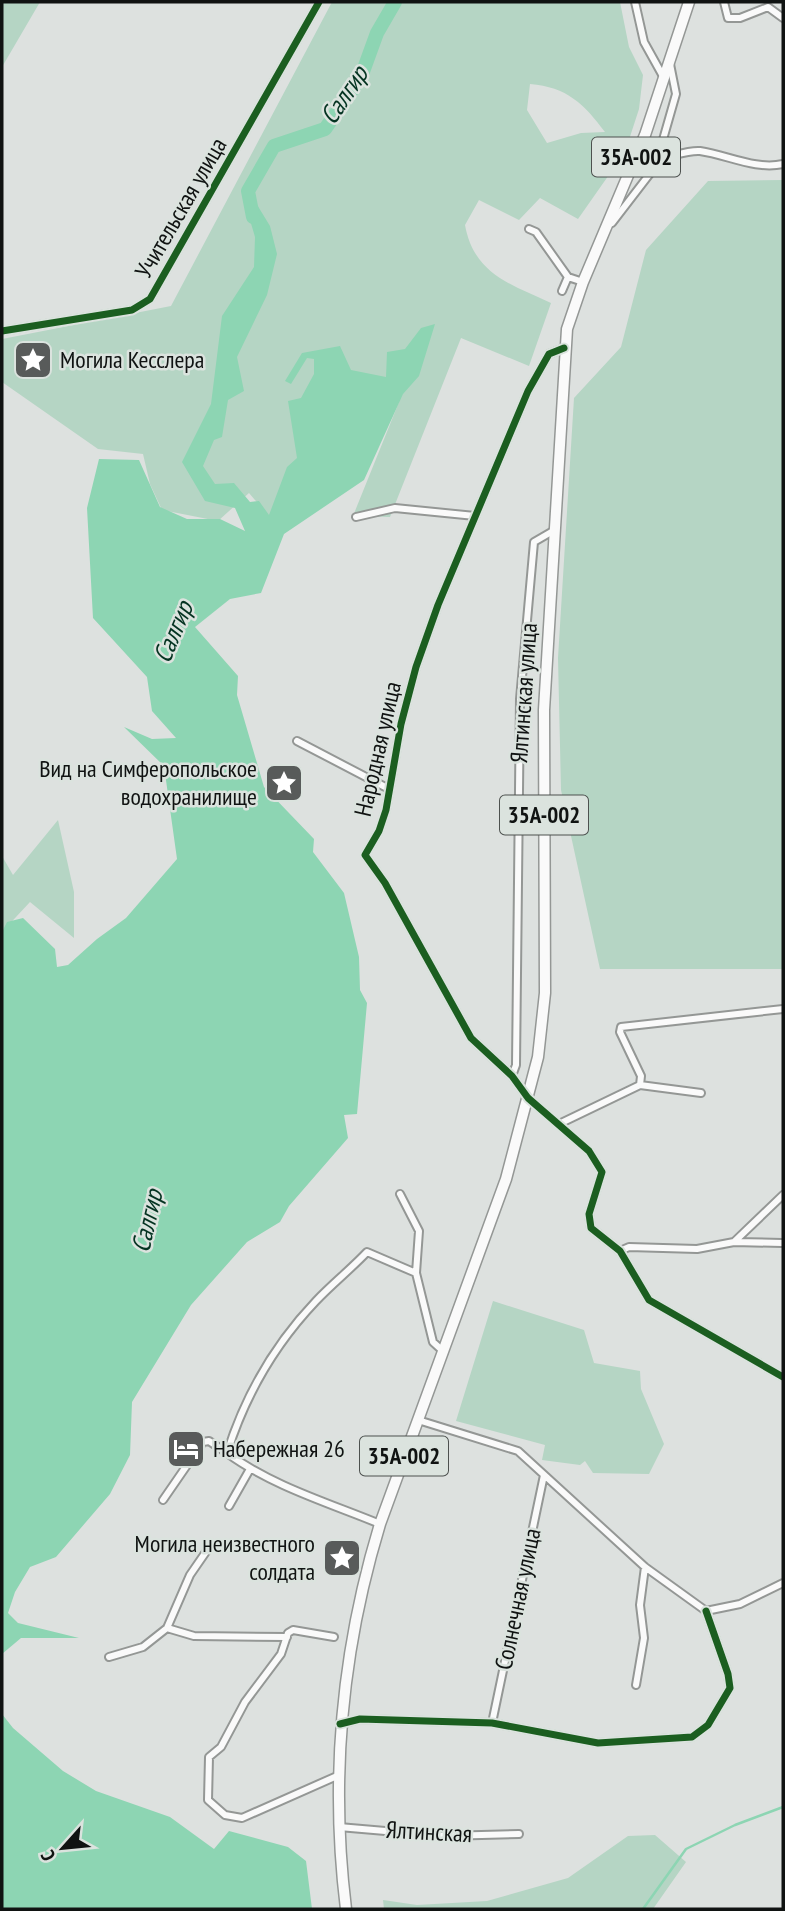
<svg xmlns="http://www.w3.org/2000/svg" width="785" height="1911" font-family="'PT Sans Narrow',sans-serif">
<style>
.green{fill:#b5d5c4;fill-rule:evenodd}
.water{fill:#8dd5b3}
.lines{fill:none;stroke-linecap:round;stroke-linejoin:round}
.stream{stroke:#8dd5b3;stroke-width:2.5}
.river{stroke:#8dd5b3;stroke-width:14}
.minor-casing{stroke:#949795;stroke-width:10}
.primary-casing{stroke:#949795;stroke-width:13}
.minor{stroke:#fafafa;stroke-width:6}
.primary{stroke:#fafafa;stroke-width:10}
.cycleway-casing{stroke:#dbe3de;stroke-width:11}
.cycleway{stroke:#1b5e20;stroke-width:7}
.labels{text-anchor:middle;stroke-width:5;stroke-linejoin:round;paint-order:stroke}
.shield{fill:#dbe3de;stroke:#4d514f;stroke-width:2}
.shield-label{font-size:23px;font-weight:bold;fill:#101312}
.street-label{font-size:24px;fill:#101312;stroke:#dbe3de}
.poi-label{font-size:24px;fill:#101312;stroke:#dbe3de;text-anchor:start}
.water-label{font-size:26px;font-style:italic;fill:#043321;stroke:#dbe3de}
</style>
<rect width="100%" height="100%" fill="#dde1df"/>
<path class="green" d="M2 2H40L2 67Z
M332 2H620L629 47 643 75 639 109 625 152 578 219 540 198 519 220 479 200 465 225C474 274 510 284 551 303L529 366 461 338 390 517 353 516 399 402 273 521 249 493 218 521 162 510 150 484 143 454 98 449 2 382V339L171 306ZM530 84C567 87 584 104 605 132L581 133 547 143 527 110Z
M783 180V969H600L561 790 558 658 574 398 621 347 646 250 708 181Z
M58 820 74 892V938L30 902 2 932V856L13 875Z
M493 1301 584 1330 594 1363 640 1371 641 1389 664 1444 649 1474 593 1473 585 1461 580 1465 542 1460 545 1445 456 1421Z
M655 1835 686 1862 653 1909H384L383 1900 417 1905 487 1901 568 1878 628 1836Z"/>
<path class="water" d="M253 198 270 226 277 254 267 295 237 357 244 391 228 400 222 437 214 440 203 466 215 484 234 483 250 502 259 501 269 515 287 467 297 458 288 401 301 398 314 374V359L307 358 291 384 285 381 302 353 340 346 351 370 386 377 387 352 405 349 421 328 435 324 419 376 403 394 364 480 284 534 261 593 230 599 195 627 238 676 237 695 264 787 314 839 313 852 344 893 359 957 360 990 367 1003 357 1114 344 1115 348 1138 289 1206 280 1222 247 1242 191 1305 132 1402 130 1455 110 1494 56 1557 30 1567 15 1592 8 1613 18 1623 79 1638H21L2 1654V932L7 922 23 918 55 949 57 967 68 965 97 939 126 918 177 859 164 766 124 727 152 739 176 738 152 711 147 677 93 618 87 508 99 459 139 460 160 507 187 519H220L245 531 235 508 205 501 182 462 211 404 222 316 254 267 255 237 245 203Z
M2 1714 13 1728 63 1771 96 1791 170 1817 214 1849 229 1831 288 1847 306 1861 312 1909H2Z"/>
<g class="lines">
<path class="stream" d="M643 1909 686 1849 735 1825 783 1807"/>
<path class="river" d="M253 217 248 191 274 146 325 129 361 77 377 33 395 2"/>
<defs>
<path id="minor" d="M635 2 644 42 664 78
M724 2 728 18H740L768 7 783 18
M656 164 676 94 670 64
M612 223 662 158C673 156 689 150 700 151 728 155 755 170 783 164
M529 229 536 232 568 277 583 282
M562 291 568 277
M2 331 132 310 150 299 319 2
M564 348 549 354 528 391 438 605 416 667 401 724 386 810 379 831 365 855 385 883 471 1038 512 1076 528 1098 589 1151 602 1172 589 1214 591 1228 620 1251 649 1300 783 1377
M356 517 395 508 475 516
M297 741 389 789
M512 1076 516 1065 520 699 534 542 553 531
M640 1085 641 1076 620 1032 621 1027 783 1009
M559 1124 640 1085 701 1093
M400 1194 419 1231 416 1273
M734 1242 782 1243
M620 1251 629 1247 697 1249 734 1242 783 1195
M418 1420 518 1451 645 1567 706 1611 740 1604 783 1583
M227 1453C272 1486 329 1503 380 1524
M163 1500 203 1442 209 1441 227 1453C245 1396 275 1344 316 1301 332 1284 351 1269 367 1252L416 1273 433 1342 444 1352
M229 1506 250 1469
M167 1628 194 1636 287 1637
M334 1637 293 1630 288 1633 281 1654 245 1702 221 1747 209 1757 208 1800 225 1815 242 1818 337 1776
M109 1657 143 1647 167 1628 190 1575 210 1546
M636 1685 644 1638 640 1605 645 1567
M492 1723 544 1475
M341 1724 360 1719 492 1723 598 1743 692 1737 708 1725 730 1688 728 1674 706 1611
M339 1827 443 1836 519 1834"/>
<path id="primary" d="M346 1909C330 1780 342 1649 380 1524L506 1179 538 1057 545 993 544 710 567 329 583 282 645 135 689 2"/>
</defs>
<use href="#minor" class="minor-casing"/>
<use href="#primary" class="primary-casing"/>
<use href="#minor" class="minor"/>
<use href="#primary" class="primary"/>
<defs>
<path id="cycleway" d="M2 331 132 310 150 299 319 2
M564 348 549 354 528 391 438 605 416 667 401 724 386 810 379 831 365 855 385 883 471 1038 512 1076 528 1098 589 1151 602 1172 589 1214 591 1228 620 1251 649 1300 783 1377
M340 1724 360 1719 492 1723 598 1743 692 1737 708 1725 730 1688 728 1674 706 1611"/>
</defs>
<use href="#cycleway" class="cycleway-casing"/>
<use href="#cycleway" class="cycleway"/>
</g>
<defs>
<symbol id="sight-square" viewBox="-11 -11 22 22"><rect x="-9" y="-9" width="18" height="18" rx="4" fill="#585b5a" stroke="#dbe3de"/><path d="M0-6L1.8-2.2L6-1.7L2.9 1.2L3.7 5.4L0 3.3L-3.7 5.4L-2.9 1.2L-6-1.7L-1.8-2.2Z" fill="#fff"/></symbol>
<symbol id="hotel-square" viewBox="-11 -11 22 22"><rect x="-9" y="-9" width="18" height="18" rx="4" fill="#585b5a" stroke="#dbe3de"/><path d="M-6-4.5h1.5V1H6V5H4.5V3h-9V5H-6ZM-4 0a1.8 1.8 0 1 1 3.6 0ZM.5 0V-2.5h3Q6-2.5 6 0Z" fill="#fff"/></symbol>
</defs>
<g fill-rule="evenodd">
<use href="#sight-square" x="11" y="338" width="44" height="44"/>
<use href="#sight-square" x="262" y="761" width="44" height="44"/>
<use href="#hotel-square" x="164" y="1427" width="44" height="44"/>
<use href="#sight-square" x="320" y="1536" width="44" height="44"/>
</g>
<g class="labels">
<g class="shield">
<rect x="592" y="137.5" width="88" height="39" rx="5"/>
<rect x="500" y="795.5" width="88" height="39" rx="5"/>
<rect x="360" y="1436.5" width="88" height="39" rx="5"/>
</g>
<g class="shield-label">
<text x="636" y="165">35А-002</text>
<text x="544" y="823">35А-002</text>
<text x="404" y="1464">35А-002</text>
</g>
<g class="street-label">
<text transform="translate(181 208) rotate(-60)" y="8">Учительская улица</text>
<text transform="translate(524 693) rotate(-86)" y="8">Ялтинская улица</text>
<text transform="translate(378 749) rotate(-77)" y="8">Народная улица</text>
<text transform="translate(518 1599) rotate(-78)" y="8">Солнечная улица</text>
<text transform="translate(429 1832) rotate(3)" y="8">Ялтинская</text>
</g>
<g class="poi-label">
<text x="60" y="368">Могила Кесслера</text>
<text x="257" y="777" text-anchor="end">Вид на Симферопольское<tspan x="257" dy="28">водохранилище</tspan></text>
<text x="213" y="1457">Набережная 26</text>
<text x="315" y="1552" text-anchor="end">Могила неизвестного<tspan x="315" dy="28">солдата</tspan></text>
</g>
<g class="water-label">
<text transform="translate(344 95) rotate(-56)" y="9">Салгир</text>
<text transform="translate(173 632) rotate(-67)" y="9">Салгир</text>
<text transform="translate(147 1221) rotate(-77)" y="9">Салгир</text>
</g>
</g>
<rect width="785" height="1911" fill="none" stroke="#101312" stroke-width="7"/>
<g transform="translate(63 1848) rotate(243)" stroke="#dbe3de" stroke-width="5" paint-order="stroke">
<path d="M0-5L12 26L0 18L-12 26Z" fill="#101312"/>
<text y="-10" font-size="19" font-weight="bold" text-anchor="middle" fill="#101312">С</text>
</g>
</svg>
